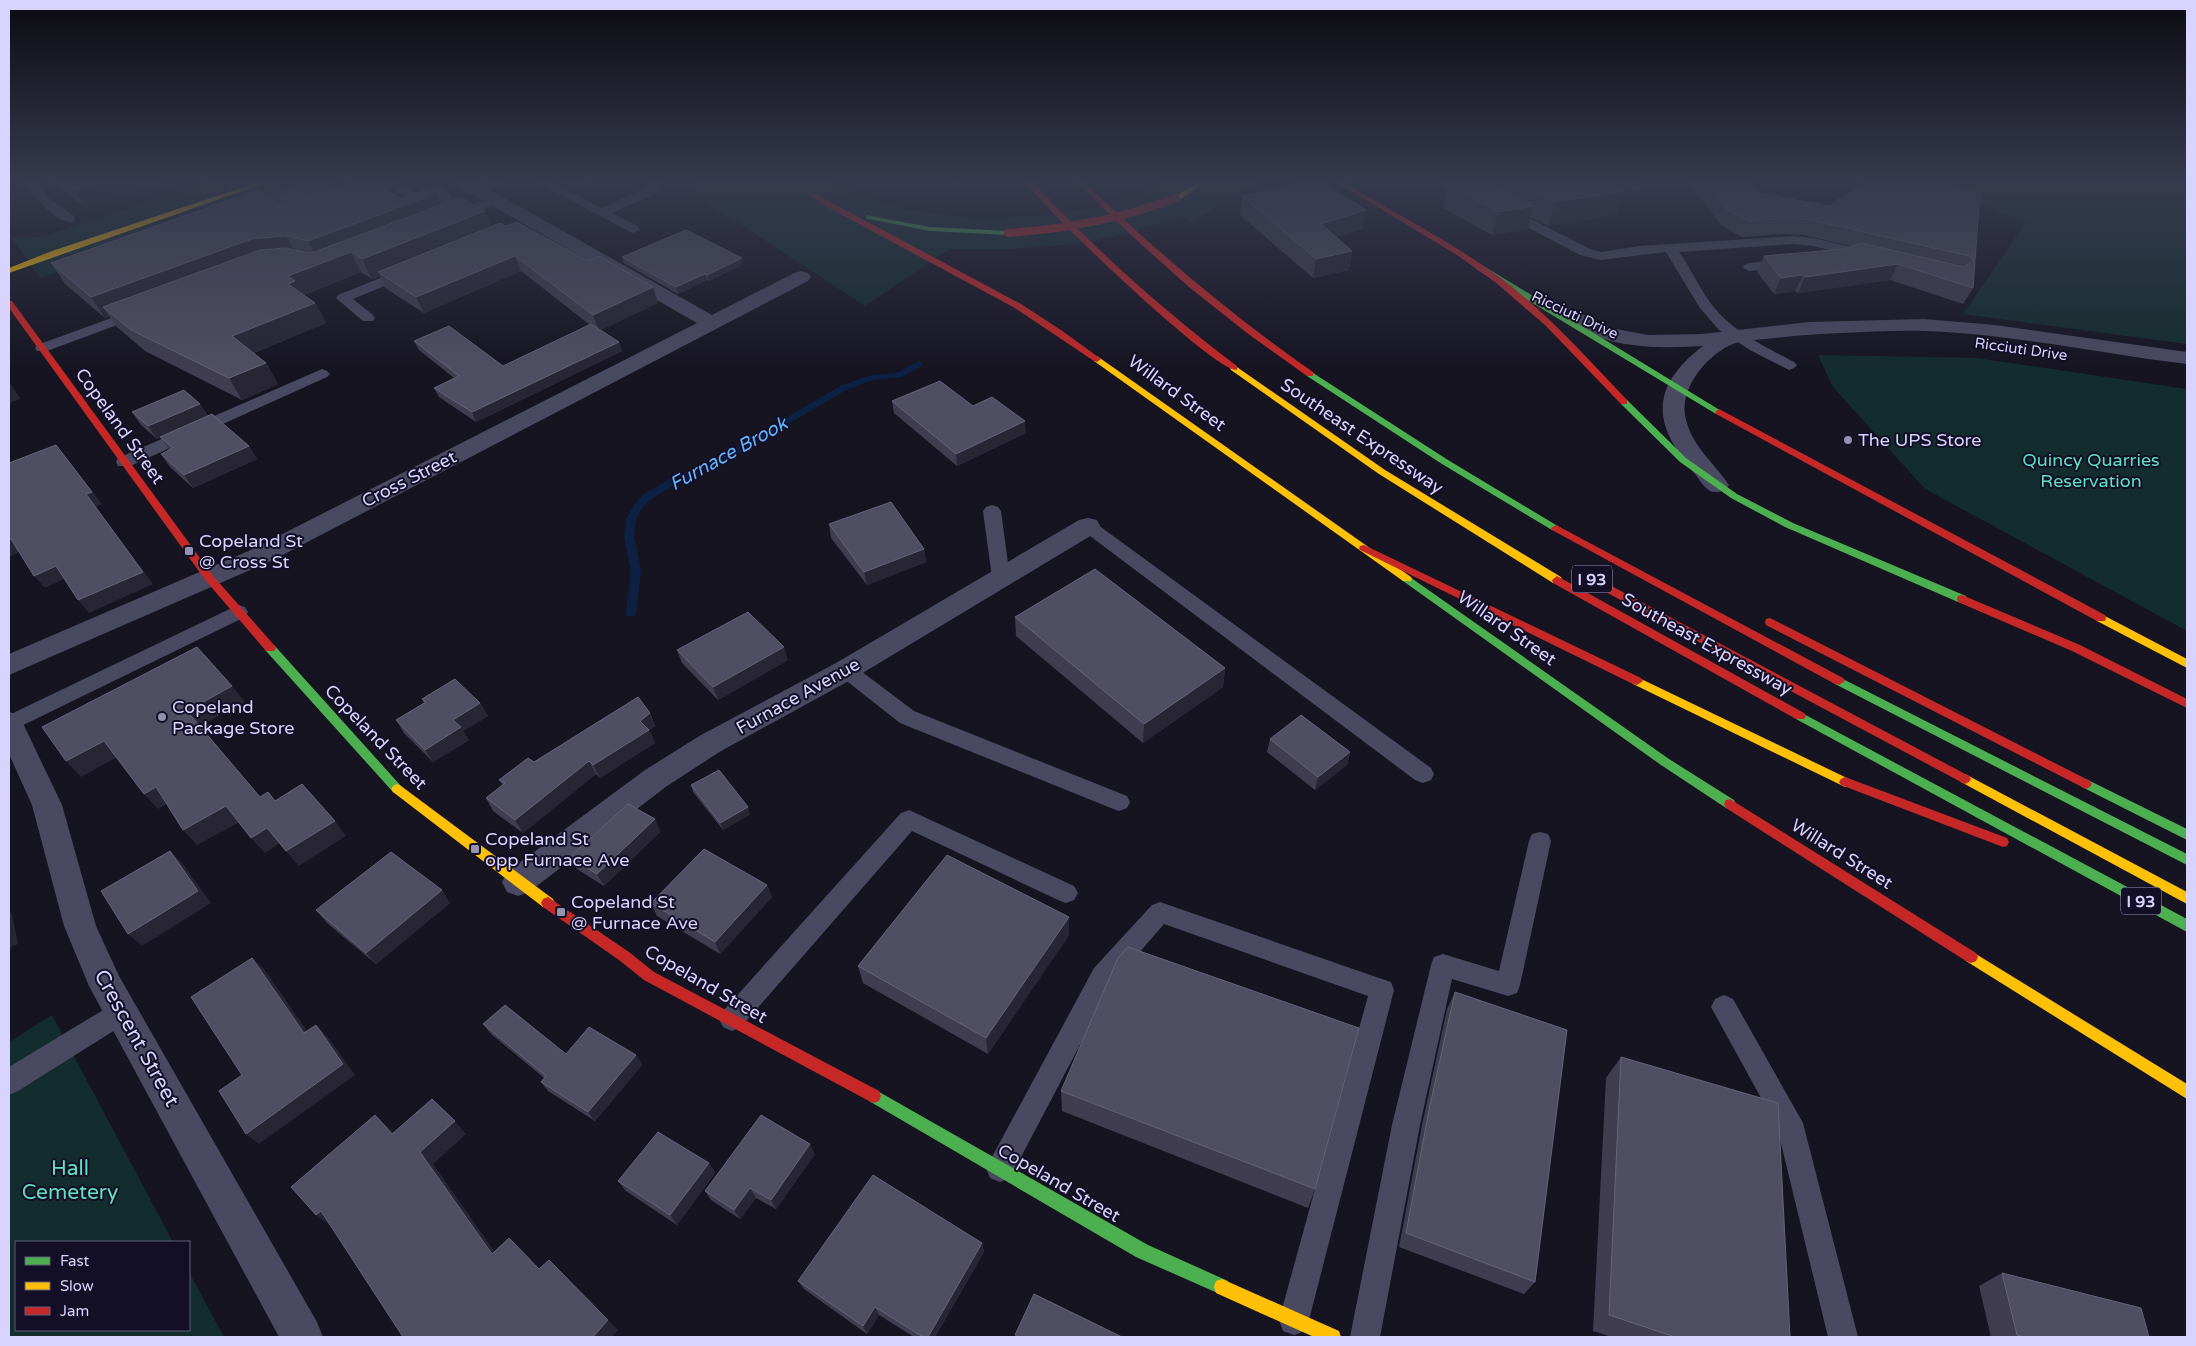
<svg xmlns="http://www.w3.org/2000/svg" width="2196" height="1346" font-family="'Varela Round',sans-serif">
<style>
.green{fill:#132c2d}
.lines{fill:none;stroke-linecap:round;stroke-linejoin:round}
.stream{fill:#0d2144;fill-rule:evenodd}
.lane{fill:#4a4962;fill-rule:evenodd}
.street{fill:#4a4962;fill-rule:evenodd}
.fast{fill:#4caf50;fill-rule:evenodd}
.slow{fill:#ffc107;fill-rule:evenodd}
.jam{fill:#c62828;fill-rule:evenodd}
.jam-bridge{stroke:#c62828;stroke-width:8}
.wall{fill:#403d50}
.shaded-wall{fill:#282635}
.building{fill:#504e63;stroke:#66637b}
.poi-dot{fill:#9591b1;stroke:#130f26;stroke-width:2}
.labels{text-anchor:middle;stroke-width:4;stroke-linejoin:round;paint-order:stroke}
.far-street-label{font-size:15px;fill:#d9d4ff;stroke:#130f26}
.shield{fill:#130f26;stroke:#9e99be;stroke-width:1}
.shield-label{font-size:16px;font-weight:bold;fill:#d9d4ff}
.street-label{font-size:18px;fill:#d9d4ff;stroke:#130f26}
.poi-label{font-size:18px;fill:#d9d4ff;stroke:#130f26;text-anchor:start}
.park-label{font-size:18px;fill:#5fe0c0;stroke:#130f26}
.water-label{font-size:19px;font-style:italic;fill:#62b6ff;stroke:#130f26}
.near-street-label{font-size:21px;fill:#d9d4ff;stroke:#130f26}
.near-park-label{font-size:21px;fill:#5fe0c0;stroke:#130f26}
</style>
<rect width="100%" height="100%" fill="#161421"/>
<path class="green" d="M210 182H314L40 278 11 237 27 238 48 235Z
M694 182H830L867 198 909 210 957 217 992 218 1041 216 1094 208 1127 199 1166 182H1256L1191 222 1184 216 1122 235 1076 244 1010 249H949L865 306 697 196Z
M1921 182H2187V344L1963 314 2026 222Z
M1818 355 1977 358 2187 389V631L1925 489 1833 387Z
M52 1015 173 1242H16V1330H189V1272L224 1337H9V1042Z"/>
<g class="lines">
<path class="stream" d="M947 182H955L973 190 967 191Z
M919 361 923 364 922 366 902 377 873 380 846 390 721 464 678 483 651 499 642 508 636 520 634 536 641 572 636 613 635 616H627L626 613 631 572 624 536 626 520 634 505 644 494 671 478 715 460 840 386 872 375 897 373Z"/>
<path class="lane" d="M25 182H37L48 198 74 216 75 219 74 222C56 226 34 195 25 182Z
M305 182H322L320 185 266 203 262 204 256 200 258 197Z
M384 182H399L426 200 420 204 392 189 358 201 352 197 354 194Z
M488 182H504L502 185 478 194 472 190Z
M535 182H550L602 208 650 186 649 182H661L663 188 661 191 612 213 638 226 640 229 633 233Z
M496 196 502 200 500 203 462 217 456 213 457 210Z
M1506 206 1590 249 1601 252 1640 246 1794 236 1813 238 1873 252 1875 255 1868 259 1813 246 1794 244 1679 252C1691 268 1699 288 1712 305 1733 332 1764 346 1794 362L1797 365 1794 368 1789 370 1750 350 1719 330 1700 308 1666 252 1601 260 1580 255 1501 213 1500 210Z
M1787 259 1794 263 1792 266 1749 271 1742 267 1749 263Z
M408 267 413 268 415 271 413 274 353 299 373 315 375 318 373 321H363L336 298 338 295Z
M139 308 146 312 144 315 47 351H37L35 348 37 345Z
M322 369 327 371 330 374 327 377 130 466H118L116 462 118 458Z
M992 505 998 507 1001 511 1010 578 1008 582 1001 584 994 582 992 578 983 511 986 507Z
M1088 520 1094 522 1431 768 1434 774 1431 780 1423 783 1415 780 1082 530 1079 526 1082 522Z
M238 605 245 607 248 612 245 617 9 732V715Z
M846 663 853 665 914 711 1127 796 1130 802 1127 808 1119 811 1111 808 900 723 839 675 836 670 839 665Z
M909 810 1074 886 1078 893 1074 900 1066 903 1058 900 912 831 741 1027 732 1031 723 1027 719 1019 723 1011 901 813Z
M1540 832 1548 834 1551 841 1520 985 1517 993 1508 996 1452 979 1420 1125 1380 1337H1350L1392 1125 1431 965 1434 957 1443 954 1499 971 1529 841 1532 834Z
M1160 902 1382 979 1391 982 1394 990 1309 1320 1305 1331 1294 1335 1283 1331 1279 1320 1368 996 1164 924 1112 984 1010 1178 1000 1182 990 1178 986 1168 1094 968 1152 905Z
M1724 995 1733 999 1803 1123 1858 1337H1828L1777 1127 1711 1007 1715 999Z
M122 1000 131 1004 135 1012 131 1020 18 1091 9 1095V1067L113 1004Z"/>
<path class="street" d="M456 182H476L712 315 794 273 801 271 808 273 811 277 808 281 271 561 9 675V654L253 549 697 323 458 186Z
M1623 182H1639L1641 186 1638 190H1626Z
M1553 300 1611 328 1648 335 1701 334 1809 322 1924 319 1995 325 2187 352V364C2100 354 2013 334 1924 331 1897 330 1869 332 1841 333 1816 334 1791 336 1766 339 1757 340 1748 340 1739 342 1712 349 1680 385 1685 415 1690 445 1713 461 1729 485L1725 490C1720 492 1716 493 1710 491 1704 488 1699 479 1695 474 1678 453 1657 426 1664 397 1669 376 1686 359 1703 346 1669 348 1631 349 1598 337 1580 330 1563 319 1546 310L1543 306 1546 302Z
M1088 518 1097 520 1100 526 1097 532 856 677 721 751 667 786 529 892 518 896 507 892 502 882 507 872 645 770 701 735 836 663 1079 520Z
M9 712 19 715 62 805 96 926 119 976 317 1322 323 1337H279L89 986 64 926 32 805 9 754Z"/>
<path class="fast" d="M866 215 930 227 1008 231 1012 233 1008 235 930 231 869 219H866Z
M1476 265H1482L1723 412 1722 414H1716L1476 269Z
M1310 371 1448 460 1561 528 1556 531 1552 530 1442 464 1307 376V372Z
M1624 399 1627 400 1686 458 1737 494 1793 523 1966 596 1967 599 1962 603 1958 602 1785 527 1731 498 1680 462 1621 404V400Z
M1407 575 1669 759 1734 800 1736 804 1734 808 1730 809 1726 808 1661 765 1403 581 1402 579Z
M270 644 274 645 401 786 403 789 401 792 397 794 393 792 266 651 264 648 266 645Z
M1839 677 2187 854V865L1835 684 1833 681Z
M1800 712 2187 919V932L1796 719 1794 716 1796 713Z
M2086 779 2187 829V840L2082 787 2080 784 2082 781Z
M874 1089 1148 1245 1228 1281 1230 1287 1228 1293 1222 1295 1136 1257 869 1101 867 1096 869 1091Z"/>
<path class="slow" d="M259 182H268L9 273V268L52 251Z
M1199 182H1206L1179 200 1172 198Z
M1097 356 1411 577 1412 579 1411 581H1403L1094 361V357Z
M1234 365 1385 470 1561 577 1562 580 1561 583H1553L1379 474 1231 370 1230 368Z
M2101 614 2187 659V668L2097 621 2096 618 2097 615Z
M1637 677 1849 779 1851 782 1849 785 1845 787 1841 785 1633 684 1631 681Z
M1965 774 2187 892V904L1961 782 1959 779 1961 776Z
M397 784 401 786 553 899 555 903 553 907 548 909 543 907 393 792 391 789 393 786Z
M1971 951 2187 1084V1099L1966 961 1964 957 1966 953Z
M1222 1279 1339 1331 1341 1337H1314L1216 1293 1214 1287 1216 1281Z"/>
<path class="jam" d="M1026 182H1033C1095 250 1163 310 1237 366V370C1216 373 1042 208 1026 182Z
M1077 182H1084C1156 251 1231 315 1313 372V376H1307L1247 333 1189 287 1132 236Z
M1336 182H1343C1396 214 1452 242 1502 279 1548 314 1587 358 1627 400V404H1621L1545 325 1495 282 1457 255Z
M806 191H810L1021 304 1061 330 1101 359 1097 362 1094 361 1015 308 831 209 806 193Z
M9 301H12L214 577 274 645 276 648 274 651H266L206 581 9 308Z
M1719 409 2105 615 2106 618 2105 621H2097L1716 414 1715 412Z
M1556 525 1843 678 1845 681 1839 685 1835 684 1552 530 1551 528Z
M1364 545 1641 678 1643 681 1637 685 1633 684 1360 550 1359 548 1360 546Z
M1557 576 1804 713 1806 716 1804 719H1796L1553 583 1552 580Z
M1604 582 1969 776 1971 779 1969 782 1965 784 1961 782 1600 589 1599 586Z
M1962 595 2080 645 2187 699V708L2072 651 1958 602 1957 599 1958 596Z
M1770 618 2090 781 2092 784 2090 787 2086 789 2082 787 1766 625 1765 622 1766 619Z
M1845 777 2007 838 2009 842 2007 846 2003 847 1841 785 1839 782 1841 779Z
M1730 799 1976 953 1978 957 1976 961 1971 963 1966 961 1726 808 1724 804 1726 800Z
M548 897 629 952 654 972 879 1091 881 1096 879 1101 874 1103 869 1101 644 980 619 960 543 907 541 903 543 899Z"/>
<path class="jam-bridge" d="M1008 233C1066 229 1121 219 1176 198"/>
</g>
<path class="wall" d="M53 182H164L85 207Z
M559 182H591L582 185 566 186Z
M1440 182H1617L1618 214 1548 226 1531 217 1528 229 1492 235 1443 208 1447 190Z
M1688 182H1750L1760 193 1829 206 1980 192 1973 288 1963 304 1890 280 1798 293 1795 291 1774 294 1757 272 1764 256 1844 249 1851 246 1803 235 1785 234 1742 237 1721 225Z
M336 186 402 199 447 190 450 197 491 227 658 303 600 330 619 342 622 351 476 422 439 397 434 388 454 378 419 350 414 341 503 366 590 325 521 271 424 313 385 288 380 276 372 279 361 272 304 295 315 303 326 323 254 353 266 363 278 384 242 400 145 351 117 327 109 316 105 318 65 284 51 263 282 204 279 199Z
M1242 196 1363 229 1336 237 1352 251 1349 270 1313 278 1240 215Z
M622 257 743 264 709 281 707 280 678 294 624 263Z
M892 401 973 406 1026 433 957 466 894 413Z
M200 404 208 416 249 446 257 459 193 488 170 467 161 454 169 450 160 437 157 439 141 425 132 412Z
M829 524 924 549 926 562 867 585 831 538Z
M1015 617 1225 668 1223 687 1143 743 1016 636Z
M677 650 788 660 718 700 682 663Z
M422 699 480 703 488 716 463 731 469 740 433 762 404 733 396 720 424 703Z
M650 713 655 726 649 730 655 743 600 778 596 774 523 833 493 811 486 798 503 785 499 780 534 762Z
M1270 739 1350 752 1347 765 1315 790 1267 752Z
M691 785 750 814 723 830 693 792Z
M655 819 660 832 604 886 577 869 570 857Z
M767 885 772 897 720 954 657 916 651 903Z
M450 903 376 964 327 923 316 910Z
M1069 917V935L988 1054 863 983 858 966Z
M1455 992 1535 1282 1524 1294 1399 1247 1422 1125 1447 1009Z
M483 1024 566 1054 636 1055 642 1065 595 1121 548 1091 541 1082 544 1078 491 1034Z
M1621 1057 1790 1337H1612L1593 1331 1606 1078Z
M1061 1091 1315 1189 1308 1208 1062 1111Z
M815 1154 776 1209 756 1198 740 1219 711 1200 705 1191Z
M709 1163 715 1173 677 1225 626 1191 618 1181Z
M982 1243 984 1252 935 1337H914L879 1315 867 1334 804 1289 798 1281Z
M2002 1273 2149 1337H1991L1979 1286Z"/>
<path class="shaded-wall" d="M101 182H164L85 207 74 190Z
M581 182H591L582 185Z
M1625 191 1618 214 1548 226 1555 202Z
M436 194 444 213 318 261 308 241Z
M1534 206 1528 229 1492 235 1498 212Z
M1366 210 1363 229 1318 243 1321 224Z
M485 211 493 231 378 272 380 276 372 279 362 259Z
M286 236 297 256 103 307 109 316 105 318 91 297 252 239Z
M1352 251 1349 270 1313 278 1316 259Z
M351 252 361 272 302 295 288 284V276Z
M515 256 521 271 424 313 416 297Z
M742 258 743 264 709 281 707 275Z
M1898 264 1890 280 1798 293 1805 277Z
M705 274 707 280 678 294 676 287Z
M1803 275 1795 291 1774 294 1781 278Z
M653 287 658 303 599 331 593 315Z
M315 303 326 323 244 357 232 336Z
M619 342 622 351 476 422 472 412Z
M266 363 278 384 242 400 229 378Z
M9 382 21 399 9 403Z
M200 404 208 417 157 439 148 426Z
M1025 421 1026 433 957 466 956 454Z
M56 445 102 504 96 507 153 584 89 613 78 600 86 494Z
M249 446 257 459 193 488 184 475Z
M11 539 21 551 9 557V540Z
M924 549 926 562 867 585 864 572Z
M56 566 66 578 45 588 34 576Z
M784 647 788 660 718 700 713 687Z
M1225 668 1223 687 1143 743 1144 724Z
M232 686 245 702 200 726 187 711Z
M480 703 488 716 463 731 469 740 433 762 425 750 453 720Z
M650 713 655 726 650 730 655 743 600 778 593 765 640 721Z
M104 741 119 756 81 777 66 761Z
M1350 752 1347 765 1315 790 1318 777Z
M589 761 596 774 523 833 515 820Z
M156 787 170 802 158 809 144 794Z
M226 806 240 822 197 845 183 830Z
M748 807 750 814 723 830 720 823Z
M655 819 660 832 604 886 597 874Z
M335 821 346 836 299 866 286 851Z
M267 828 280 843 265 853 251 838Z
M170 851 182 863 211 903 142 946 128 934Z
M767 885 772 897 720 954 715 942Z
M442 890 450 903 376 964 366 953Z
M9 911 12 914 18 944 9 948Z
M1069 917V935L988 1054 986 1038Z
M252 958 264 969 316 1044 304 1033Z
M316 1025 327 1036 355 1075 259 1144 246 1134Z
M636 1055 642 1065 595 1121 588 1112Z
M375 1115 388 1127 405 1146 392 1134Z
M455 1121 466 1134 433 1164 504 1265 492 1254 420 1152Z
M810 1144 815 1154 776 1209 771 1200Z
M709 1163 715 1173 677 1225 670 1215Z
M750 1188 756 1198 740 1219 734 1210Z
M321 1211 331 1226 316 1215Z
M509 1238 520 1248 550 1280 539 1269Z
M982 1243 984 1252 935 1337H928Z
M549 1260 618 1330 612 1337H593Z
M875 1307 879 1315 867 1334 863 1326Z"/>
<path class="building" d="M64 182H101L74 190Z
M329 182H334L336 186H342L289 205 279 199Z
M356 182H373L402 199 438 185 447 190 446 194 453 199 460 197 485 211 362 259 351 252 288 276 295 281 288 284 315 303 232 336 266 363 229 378 131 330 103 307 260 250 286 248 308 253 314 252 443 204 445 200 444 196 436 194 308 241 286 236 252 239 91 297 51 263 258 190 286 206Z
M1309 182H1322L1366 210 1321 224 1352 251 1316 259 1242 196Z
M1455 182H1487L1534 206 1498 212 1448 185Z
M1512 182H1617L1625 191 1555 202Z
M1705 182H1750L1760 193 1829 206 1865 182H1929L1980 192 1973 288 1898 264 1805 277 1803 275 1781 278 1764 256 1844 249 1861 243 1964 267 1973 261 1969 256 1811 220 1792 218 1749 221 1727 210Z
M517 222 588 261 599 256 653 287 593 315 515 256 416 297 378 272 500 223 506 226Z
M686 230 742 258 707 275 705 274 676 287 622 257Z
M591 324 619 342 472 412 434 388 459 376 414 341 449 326 503 366Z
M940 381 973 406 992 397 1025 421 956 454 892 401Z
M184 390 200 404 148 426 132 412Z
M212 414 249 446 184 475 161 454 173 448 160 437Z
M56 445 92 492 86 494 143 572 78 600 56 566 34 576 11 539 9 540V463Z
M891 502 924 549 864 572 829 524Z
M1095 569 1225 668 1144 724 1015 617Z
M748 612 784 647 713 687 677 650Z
M197 647 232 686 187 711 260 797 268 792 275 801 302 784 335 821 286 851 267 828 251 838 226 806 183 830 156 787 144 794 104 741 66 761 42 727Z
M455 679 480 703 453 720 461 727 425 750 396 720 426 702 422 699Z
M638 697 650 713 640 721 649 730 593 765 589 761 515 820 486 798 505 783 499 780 528 758 534 762Z
M1301 715 1350 752 1318 777 1270 739Z
M719 770 748 807 720 823 691 785Z
M628 804 655 819 597 874 570 857Z
M704 849 767 885 715 942 651 903Z
M170 851 198 891 128 934 101 891Z
M391 852 442 890 366 953 316 910Z
M947 855 1069 917 986 1038 858 966Z
M1128 947 1359 1028 1315 1189 1061 1091 1118 958Z
M252 958 304 1033 316 1025 343 1064 246 1134 219 1091 242 1075 191 997Z
M1455 992 1567 1030 1535 1282 1406 1233 1429 1110Z
M505 1005 566 1054 589 1027 636 1055 588 1112 541 1082 546 1076 483 1024Z
M1621 1057 1778 1103 1790 1337H1675L1609 1315Z
M432 1099 455 1121 420 1152 492 1254 509 1238 539 1269 549 1260 608 1320 593 1337H403L321 1211 316 1215 291 1187 375 1115 392 1134Z
M761 1115 810 1144 771 1200 750 1188 734 1210 705 1191Z
M658 1132 709 1163 670 1215 618 1181Z
M873 1175 982 1243 928 1337H923L875 1307 863 1326 798 1281Z
M2002 1273 2141 1308 2149 1337H2025L2017 1335Z
M1034 1294 1122 1337H1019L1015 1335Z"/>
<linearGradient id="sky" x2="0" y2="1"><stop stop-color="#0c0b12"/><stop offset="0.49" stop-color="#363a4e"/><stop offset="1" stop-color="#363a4e" stop-opacity="0"/></linearGradient>
<rect width="2196" height="370" fill="url(#sky)"/>
<g class="poi-dot">
<circle cx="1848" cy="440" r="5"/>
<rect x="184" y="546" width="10" height="10" rx="2.5"/>
<circle cx="162" cy="717" r="5"/>
<rect x="470" y="844" width="10" height="10" rx="2.5"/>
<rect x="556" y="907" width="10" height="10" rx="2.5"/>
</g>
<g class="labels">
<g class="far-street-label">
<text transform="translate(1575 315) rotate(25)" y="5">Ricciuti Drive</text>
<text transform="translate(2021 349) rotate(8)" y="5">Ricciuti Drive</text>
</g>
<g class="shield">
<rect x="1572" y="565.5" width="40" height="27" rx="4"/>
<rect x="2121" y="887.5" width="40" height="27" rx="4"/>
</g>
<g class="shield-label">
<text x="1592" y="585">I 93</text>
<text x="2141" y="907">I 93</text>
</g>
<g class="street-label">
<text transform="translate(1177 393) rotate(36)" y="6">Willard Street</text>
<text transform="translate(120 426) rotate(54)" y="6">Copeland Street</text>
<text transform="translate(1362 436) rotate(34)" y="6">Southeast Expressway</text>
<text transform="translate(409 479) rotate(-27)" y="6">Cross Street</text>
<text transform="translate(1507 628) rotate(35)" y="6">Willard Street</text>
<text transform="translate(1707 644) rotate(29)" y="6">Southeast Expressway</text>
<text transform="translate(798 696) rotate(-29)" y="6">Furnace Avenue</text>
<text transform="translate(376 737) rotate(46)" y="6">Copeland Street</text>
<text transform="translate(1842 854) rotate(32)" y="6">Willard Street</text>
<text transform="translate(706 984) rotate(30)" y="6">Copeland Street</text>
<text transform="translate(1059 1183) rotate(30)" y="6">Copeland Street</text>
</g>
<g class="poi-label">
<text x="1858" y="446">The UPS Store</text>
<text x="199" y="547">Copeland St<tspan x="199" dy="21">@ Cross St</tspan></text>
<text x="172" y="713">Copeland<tspan x="172" dy="21">Package Store</tspan></text>
<text x="485" y="845">Copeland St<tspan x="485" dy="21">opp Furnace Ave</tspan></text>
<text x="571" y="908">Copeland St<tspan x="571" dy="21">@ Furnace Ave</tspan></text>
</g>
<g class="park-label">
<text x="2091" y="466">Quincy Quarries<tspan x="2091" dy="21">Reservation</tspan></text>
</g>
<g class="water-label">
<text transform="translate(728 453) rotate(-29)" y="7">Furnace Brook</text>
</g>
<g class="near-street-label">
<text transform="translate(137 1038) rotate(61)" y="7">Crescent Street</text>
</g>
<g class="near-park-label">
<text x="70" y="1175">Hall<tspan x="70" dy="24">Cemetery</tspan></text>
</g>
</g>
<rect width="2196" height="1346" fill="none" stroke="#d9d4ff" stroke-width="20"/>
<rect x="15" y="1241" width="175" height="90" fill="#130f26" stroke="#625e7d"/>
<rect x="25" y="1257" width="25" height="8" fill="#4caf50" stroke="#625e7d"/>
<text x="60" y="1266" font-size="15" fill="#d9d4ff">Fast</text>
<rect x="25" y="1282" width="25" height="8" fill="#ffc107" stroke="#625e7d"/>
<text x="60" y="1291" font-size="15" fill="#d9d4ff">Slow</text>
<rect x="25" y="1307" width="25" height="8" fill="#c62828" stroke="#625e7d"/>
<text x="60" y="1316" font-size="15" fill="#d9d4ff">Jam</text>
</svg>
